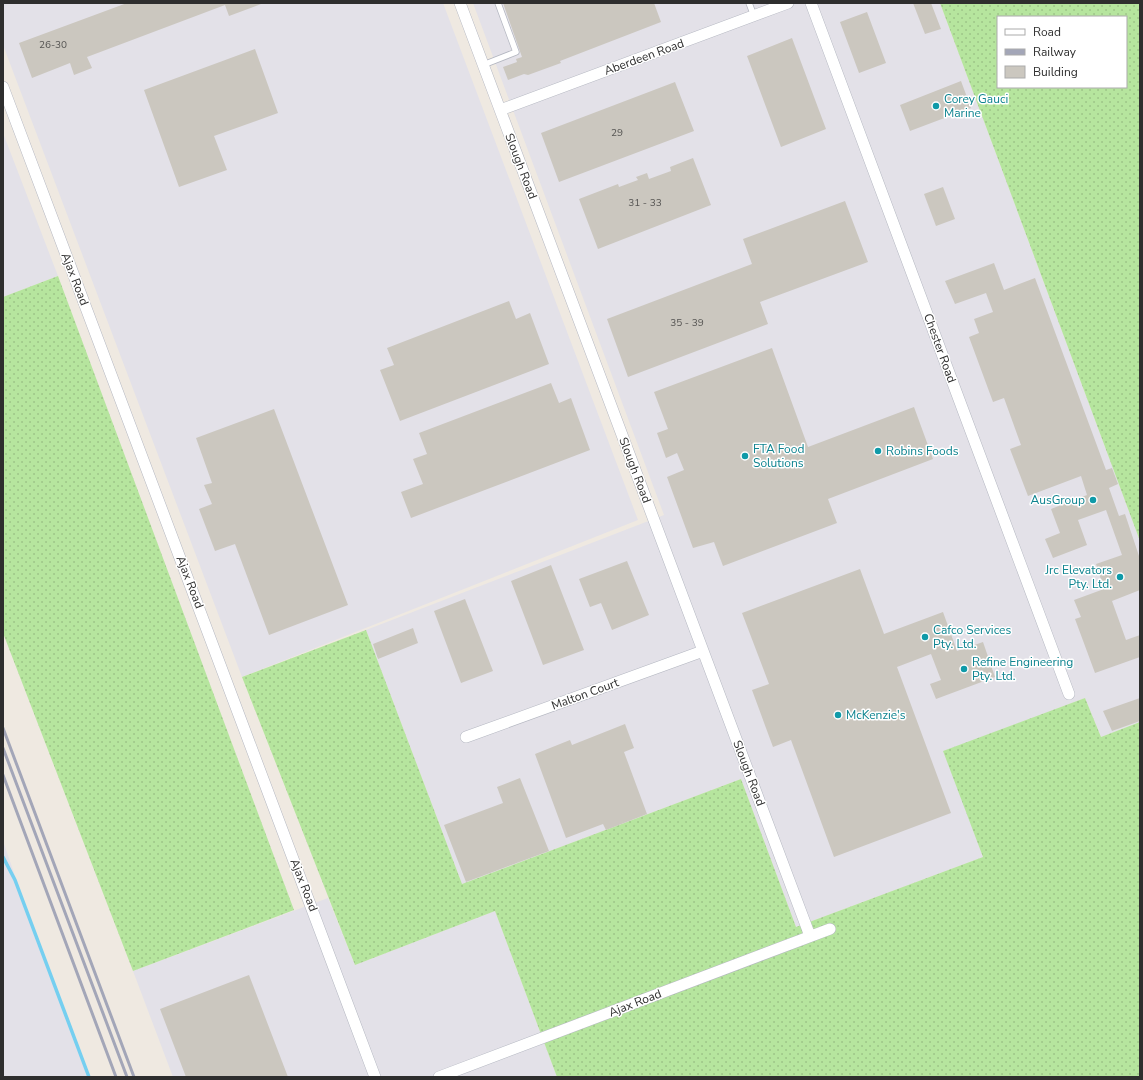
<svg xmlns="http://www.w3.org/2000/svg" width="1143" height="1080" font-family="'Nunito Sans',sans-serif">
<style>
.industrial{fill:#e3e1e8}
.grass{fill:url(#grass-dots);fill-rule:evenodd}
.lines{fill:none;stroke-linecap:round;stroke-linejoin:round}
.stream{stroke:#75cff0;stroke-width:3.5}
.building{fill:#cbc7bf}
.service-casing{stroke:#b4b7c1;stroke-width:7}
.minor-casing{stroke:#b4b7c1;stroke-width:12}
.service{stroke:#fff;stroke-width:5.5}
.minor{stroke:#fff;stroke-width:11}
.rail{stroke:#a3a6b8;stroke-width:3}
.culture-dot{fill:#0f9aa8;stroke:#fff;stroke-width:1.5}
.labels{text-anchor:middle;stroke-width:3;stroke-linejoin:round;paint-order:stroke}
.number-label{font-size:10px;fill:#555452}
.street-label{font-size:12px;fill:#2e2e2e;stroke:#fff}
.culture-label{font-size:12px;fill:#0d838f;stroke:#fff;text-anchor:start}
</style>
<defs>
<pattern id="grass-dots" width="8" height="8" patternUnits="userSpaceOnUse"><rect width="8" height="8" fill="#b6e59e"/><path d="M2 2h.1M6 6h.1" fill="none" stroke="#9dc588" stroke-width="1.8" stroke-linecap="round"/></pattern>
</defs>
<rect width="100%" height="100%" fill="#efe9e1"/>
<path class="industrial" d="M3 3H443L638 520 242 677 3 45Z
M473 3H940L1140 541V722L1101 737 1085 698 944 751 983 857 796 927 741 779 462 884 366 630 664 515Z
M3 133 58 276 3 297Z
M3 841 40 948 89 1077H3Z
M328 898 355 965 495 911 557 1077H173L133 971Z"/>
<path class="grass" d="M940 3H1140V541ZM998 17H1126V87H998Z
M58 276 294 910 133 971 3 633V297Z
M366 630 462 884 741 779 796 927 983 857 943 751 1085 698 1101 737 1140 722V1077H557L495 911 355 965 242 677Z"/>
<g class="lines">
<path class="stream" d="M3 857 15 880 89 1077"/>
</g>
<path class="building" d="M127 3H261V4L229 16 225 5 87 57 92 68 74 75 70 63 32 78 19 43Z
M503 3H654L661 22 560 61 561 63 528 75 524 74 508 80 503 67 517 62 516 59 522 57Z
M913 3H931L941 29 925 34Z
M867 12 886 63 859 73 840 22Z
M792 38 826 129 781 147 747 56Z
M255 49 278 113 214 136 227 170 179 187 144 90Z
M961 81 971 108 910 131 900 105Z
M675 82 694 131 559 182 541 133Z
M693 158 711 205 598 249 579 199 618 184 619 187 638 180 636 177 647 173 649 179 671 171 670 167Z
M943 187 955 219 936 226 924 194Z
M845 201 868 262 760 302 768 324 628 377 607 319 752 264 743 239Z
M994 263 1004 290 1035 278 1106 470 1112 468 1118 484 1109 488 1119 516 1125 514 1140 559V590L1112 601 1126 640 1140 635V657L1095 673 1075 619 1081 617 1074 600 1104 589 1096 564 1122 555 1106 510 1078 520 1087 545 1053 558 1045 539 1060 533 1051 509 1087 495 1081 476 1028 496 1010 449 1021 445 1004 398 993 402 969 337 979 333 974 319 993 312 986 293 955 304 945 281Z
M509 301 516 319 530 313 549 364 400 421 380 370 394 365 387 348Z
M772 348 808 447 914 407 933 459 828 499 837 523 723 566 714 542 693 548 667 477 684 470 677 453 666 458 657 433 668 429 654 392Z
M551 383 559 403 571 398 590 450 411 518 401 492 423 484 413 459 427 454 419 433Z
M274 409 348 605 269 635 235 544 215 551 199 509 212 504 204 485 212 483 196 438Z
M627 561 649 615 612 630 601 603 590 607 579 579Z
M551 565 584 650 543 665 511 581Z
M860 569 884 634 943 612 957 651 983 642 995 677 936 699 930 684 941 680 931 654 897 667 951 813 834 857 791 740 773 747 752 690 769 684 742 613Z
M465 599 493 671 461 683 434 611Z
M413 628 418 643 378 659 373 644Z
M1140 698V721L1112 731 1103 711Z
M625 724 634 748 624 752 647 814 606 830 603 824 566 838 535 754 570 740 572 745Z
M520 778 549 851 466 882 444 825 503 803 497 787Z
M249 975 288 1077H186L160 1009Z"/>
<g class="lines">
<defs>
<path id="service" d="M749 3 754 16
M483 65 516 52 498 3"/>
<path id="minor" d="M460 3 810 936
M811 3 1069 694
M3 87 375 1077
M500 110 788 3
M466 737 703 651
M439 1077 830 929"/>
</defs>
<use href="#service" class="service-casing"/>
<use href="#minor" class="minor-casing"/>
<use href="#service" class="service"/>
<use href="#minor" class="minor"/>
<path class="rail" d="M3 728 134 1077
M3 748 127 1077
M3 775 116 1077"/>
</g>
<g class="culture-dot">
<circle cx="936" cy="106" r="4"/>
<circle cx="878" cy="451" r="4"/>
<circle cx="745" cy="456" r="4"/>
<circle cx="1093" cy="500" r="4"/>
<circle cx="1120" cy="577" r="4"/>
<circle cx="925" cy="637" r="4"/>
<circle cx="964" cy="669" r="4"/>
<circle cx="838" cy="715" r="4"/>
</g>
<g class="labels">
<g class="number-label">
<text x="53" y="48">26-30</text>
<text x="617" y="136">29</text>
<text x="645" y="206">31 - 33</text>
<text x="687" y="326">35 - 39</text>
</g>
<g class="street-label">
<text transform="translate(644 57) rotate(-20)" y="4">Aberdeen Road</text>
<text transform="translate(521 166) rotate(69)" y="4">Slough Road</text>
<text transform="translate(75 279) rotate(69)" y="4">Ajax Road</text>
<text transform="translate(940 348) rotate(70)" y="4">Chester Road</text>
<text transform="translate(635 470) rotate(69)" y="4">Slough Road</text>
<text transform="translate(190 582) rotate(69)" y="4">Ajax Road</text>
<text transform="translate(585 694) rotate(-20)" y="4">Malton Court</text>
<text transform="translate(749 773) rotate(69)" y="4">Slough Road</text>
<text transform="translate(304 885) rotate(69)" y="4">Ajax Road</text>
<text transform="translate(635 1003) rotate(-21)" y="4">Ajax Road</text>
</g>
<g class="culture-label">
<text x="944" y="103">Corey Gauci<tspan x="944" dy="14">Marine</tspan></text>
<text x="753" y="453">FTA Food<tspan x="753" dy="14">Solutions</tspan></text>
<text x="886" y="455">Robins Foods</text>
<text x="1085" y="504" text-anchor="end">AusGroup</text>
<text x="1112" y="574" text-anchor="end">Jrc Elevators<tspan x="1112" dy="14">Pty. Ltd.</tspan></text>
<text x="933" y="634">Cafco Services<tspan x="933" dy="14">Pty. Ltd.</tspan></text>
<text x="972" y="666">Refine Engineering<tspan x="972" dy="14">Pty. Ltd.</tspan></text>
<text x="846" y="719">McKenzie's</text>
</g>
</g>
<rect width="1143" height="1080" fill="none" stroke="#2e2e2e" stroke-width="8"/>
<rect x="997" y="16" width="130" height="72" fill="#ffffff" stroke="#ababab"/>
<rect x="1005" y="29" width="20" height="6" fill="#ffffff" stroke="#ababab"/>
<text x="1033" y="36" font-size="12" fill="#2e2e2e">Road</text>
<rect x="1005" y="49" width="20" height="6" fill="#a3a6b8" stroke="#ababab"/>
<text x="1033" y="56" font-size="12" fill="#2e2e2e">Railway</text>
<rect x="1005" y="66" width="20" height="12" fill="#cbc7bf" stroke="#ababab"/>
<text x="1033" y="76" font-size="12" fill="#2e2e2e">Building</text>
</svg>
